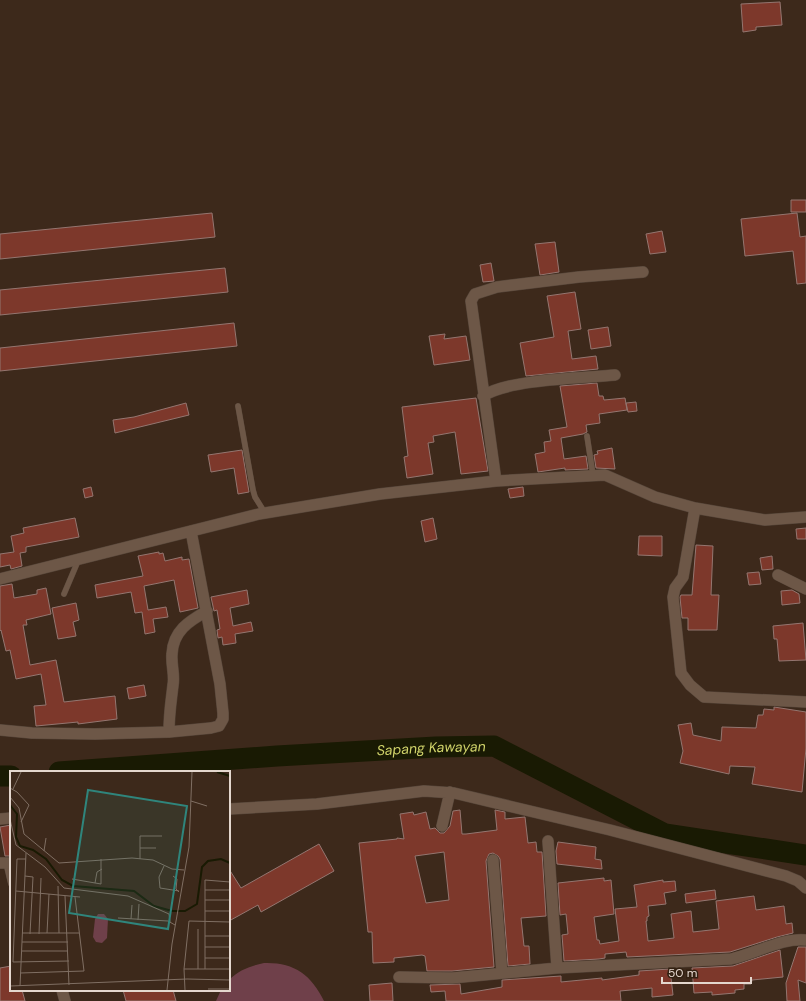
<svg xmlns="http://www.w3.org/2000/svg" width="806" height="1001" font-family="'DM Sans',sans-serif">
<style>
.green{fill:#6f404a}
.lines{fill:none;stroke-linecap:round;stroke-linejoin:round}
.river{stroke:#191a03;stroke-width:21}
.building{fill:#7d382b;stroke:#947670;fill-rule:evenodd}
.lane-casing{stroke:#554539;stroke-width:6}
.street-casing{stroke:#554539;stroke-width:12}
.lane{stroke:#6d5747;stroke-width:5.5}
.street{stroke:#6d5747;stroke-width:11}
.labels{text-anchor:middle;stroke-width:4;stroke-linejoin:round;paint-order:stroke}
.water-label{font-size:14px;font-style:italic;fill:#d0d36a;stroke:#322011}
.inset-river{fill:none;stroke:#191a03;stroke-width:2}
.inset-road{fill:none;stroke:#806f63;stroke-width:1}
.view{fill:#2f857c;fill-opacity:0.15;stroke:#2f857c;stroke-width:2}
.inset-edge{fill:none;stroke:#e4d7ce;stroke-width:2}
</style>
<rect width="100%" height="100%" fill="#3d291b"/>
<path class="green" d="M264 963C293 962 311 974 324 1001H216L221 990H229V980C239 970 250 966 264 963Z"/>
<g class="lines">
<g class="river">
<path id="s1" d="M59 772 277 756 436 747 494 746 665 834 806 855"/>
<path d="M0 776H11"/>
</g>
</g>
<path class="building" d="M780 2 782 25 756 27V30L743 32 741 4Z
M791 200H806V212H791Z
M212 213 215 237 0 259V234Z
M797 213 800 237 806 236V283L797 284 793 251 745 256 741 219Z
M662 231 666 252 650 254 646 234Z
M555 242 559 272 540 275 535 244Z
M491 263 494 281 483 282 480 265Z
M225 268 228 292 0 315V290Z
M575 292 581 329 568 331 572 359 596 356 598 369 526 376 520 343 554 337 547 296Z
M234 323 237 346 0 371V348Z
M608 327 611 346 591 349 588 330Z
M445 334 444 339 466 336 470 360 434 365 429 336Z
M597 383 599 396H603L604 400 625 398 627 410 599 414 600 423 586 425 587 432 583 434 561 438 564 459 586 456 588 469 565 470V468L538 472 535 454 545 452 544 442 551 441 549 430 567 427 560 386Z
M476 398 488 471 461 474 455 432 433 436 434 442 428 443 433 474 407 478 404 457 408 456 402 407Z
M636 402 637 411 628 412 626 403Z
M186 403 189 415 115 433 113 420 134 417Z
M612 448 615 469 596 468 594 455 598 454 597 451Z
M242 450 249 492 238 494 234 468 211 472 208 455Z
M91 487 93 496 85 498 83 489Z
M523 487 524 496 510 498 508 489Z
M75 518 79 537 26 547V552L20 553 22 566 11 569 10 565 0 567V554L14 552 11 536 24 533 23 528Z
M433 518 437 539 425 542 421 521Z
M806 528V539H797L796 529Z
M639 536H662V556L638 555Z
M696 545 713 546 711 595H719L717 630H688V618H682L680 597 681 595H692Z
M159 552V554L163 553 165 561 182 557V560L189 559 198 608 180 612 174 580 144 586 148 610 166 607 168 617 153 619 155 632 145 634 142 612 135 613 131 592 97 598 95 585 143 576 138 556Z
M772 556 773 569 762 570 760 558Z
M759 572 761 584 749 585 747 573Z
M12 584 14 598 37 594V590L46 588 51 614 26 620 27 625H23L30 665 56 660 64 702 115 696 117 719 78 724V722L36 726 34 706 46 705 41 674 16 679 10 650 6 651 1 630 0 631V586Z
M247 590 249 604 230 608 233 626 251 622 253 631 235 634 236 643 223 645 222 637 218 638 217 630 220 629 217 610 214 611 211 597Z
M792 590 799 594 800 603 782 605 781 591Z
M76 603 79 620 73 622 76 636 58 639 52 608Z
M803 623 806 660 779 661 777 639H774L773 626Z
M144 685 146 696 129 699 127 688Z
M774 707 806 712V748L802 792 752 784 755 767 730 766 729 774 680 763 683 751 678 725 691 723 693 735 721 741 722 727 756 728 758 715H763L764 709 774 710Z
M460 810 462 834H466L497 830 495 810 505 812V819L525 817 528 843 536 842 537 852H542L546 916 521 918 524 946H529L530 964 508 966 500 859 498 856 493 853 489 854 486 861 494 967 452 971H427L425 956 422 955 394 958V962L373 963 372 932H368L359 843 397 839V838L404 839 400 814 413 812 414 815 426 812 430 829 435 828 440 833H444L450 826 453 811ZM444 852 449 900 426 903 415 856Z
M11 825V856H5L0 827Z
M558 842 596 847 595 859 601 860 602 869 557 864 556 851Z
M319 844 334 871 261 912 258 905 229 921V869L241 888Z
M604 878V881L611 880 614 914 594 917 597 940H599L600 944 619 941 615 909 637 907 634 885 663 880V882L675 881 676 891 664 893 666 904 648 906 649 916 647 917V921H646L648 941 674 938 671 914 691 911 693 932 719 929 716 901 754 896 756 910 784 906 786 924 792 923 793 933 777 937 730 952 627 957 626 952 605 954V958L599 959 564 961 562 935 568 934 566 914 560 915 558 883Z
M715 890 716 899 686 903 685 894Z
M798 947H806V983L798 980 800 1001H787L786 983Z
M780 950 783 977 752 980 751 984H744V989L735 990V993L712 995V992L694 993 692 968 733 966Z
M11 966V990H22L25 1001H0V968Z
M670 969 673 995 652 997V988L620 991 621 1001H446L445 991 431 992 430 985 460 984 461 994 502 987V980L561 976V982L602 978V980L639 975V971Z
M392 983 393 1001H370L369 985Z
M123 990H173L176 1001H126Z"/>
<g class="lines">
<defs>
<path id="lane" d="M238 406 253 490 255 497 265 513
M587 436 593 475
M64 594 78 561
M6 863 11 884"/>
<path id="street" d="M483 396C509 379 583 378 615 375
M496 481 471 301 475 294 497 287 579 277 643 272
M695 508 683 577 675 588 673 597 681 673 690 685 704 697 806 702
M778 575 806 589
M0 579 259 514 380 494 496 481 605 475 655 497 695 508 765 520 806 517
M0 730 32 733 95 734 169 732 211 728 219 726 223 719V713L220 684 191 531
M169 732C169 713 171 703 173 685 175 675 171 665 172 654 173 631 189 621 207 611
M229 809 317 804 424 791 454 793 610 830 786 876 798 881 806 888
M0 819 11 818
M442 826 450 792
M548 841 557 968
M493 860 502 973
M0 863H11
M399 977 452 978 557 968 731 959C754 954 784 937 806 940
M62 990 65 1001"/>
</defs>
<use href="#lane" class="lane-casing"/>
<use href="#street" class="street-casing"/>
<use href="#lane" class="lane"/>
<use href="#street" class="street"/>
</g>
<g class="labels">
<g class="water-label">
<text dy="5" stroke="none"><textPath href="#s1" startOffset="373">Sapang Kawayan</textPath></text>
</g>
</g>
<g transform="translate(10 771)">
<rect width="220" height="220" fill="#3d291b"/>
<path d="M88 143H94L98 148 97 167 92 172 86 171 83 166 85 148Z" fill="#6f404a"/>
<path class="inset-river" d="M207 1 220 5M0 34 7 43 6 66 10 75 23 79 36 88 52 109 63 115 124 120 144 135 162 140H175L187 133 192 96 198 90 211 88 220 92"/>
<path class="inset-road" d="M0 17 7 21 19 34 11 51M3 18 11 1M0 26 9 37 14 63 49 92 122 87 143 89 162 98 174 99M181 30 197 35M0 48 6 74 35 96 54 117 118 125 159 143 160 151M130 77H146M34 80 36 67M16 88H7L3 191 59 190M130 88V65H152M154 95 149 106 150 117 169 120M15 105 23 106 20 163M163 105 167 108 166 118 169 121M62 108 91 113V88M85 112 87 101 92 98M48 115 49 162M195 119H220M6 120 70 126M55 125 59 214M195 129H220M195 140H220M108 147 158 150 165 154M121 148 122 134M128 149 129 133M188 158V198M12 162H69M37 162 39 123M29 163 31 107M195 165H220M12 171H58M195 176H220M12 180H58M195 187H220M174 198H220M195 198V109L220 111M10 202 74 200 65 126M0 215 177 208 220 209M10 215 16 82M198 218H220M157 219 162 173 179 76 182 1M175 219 174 198 179 150 220 151"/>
<path class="view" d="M78 19 177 35 158 158 59 142Z"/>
<rect width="220" height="220" class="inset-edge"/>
</g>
<path d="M662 977v6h89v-6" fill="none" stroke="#e4d7ce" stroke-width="2"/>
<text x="668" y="977" font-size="12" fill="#e4d7ce" stroke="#322011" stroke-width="3" paint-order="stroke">50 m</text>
</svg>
